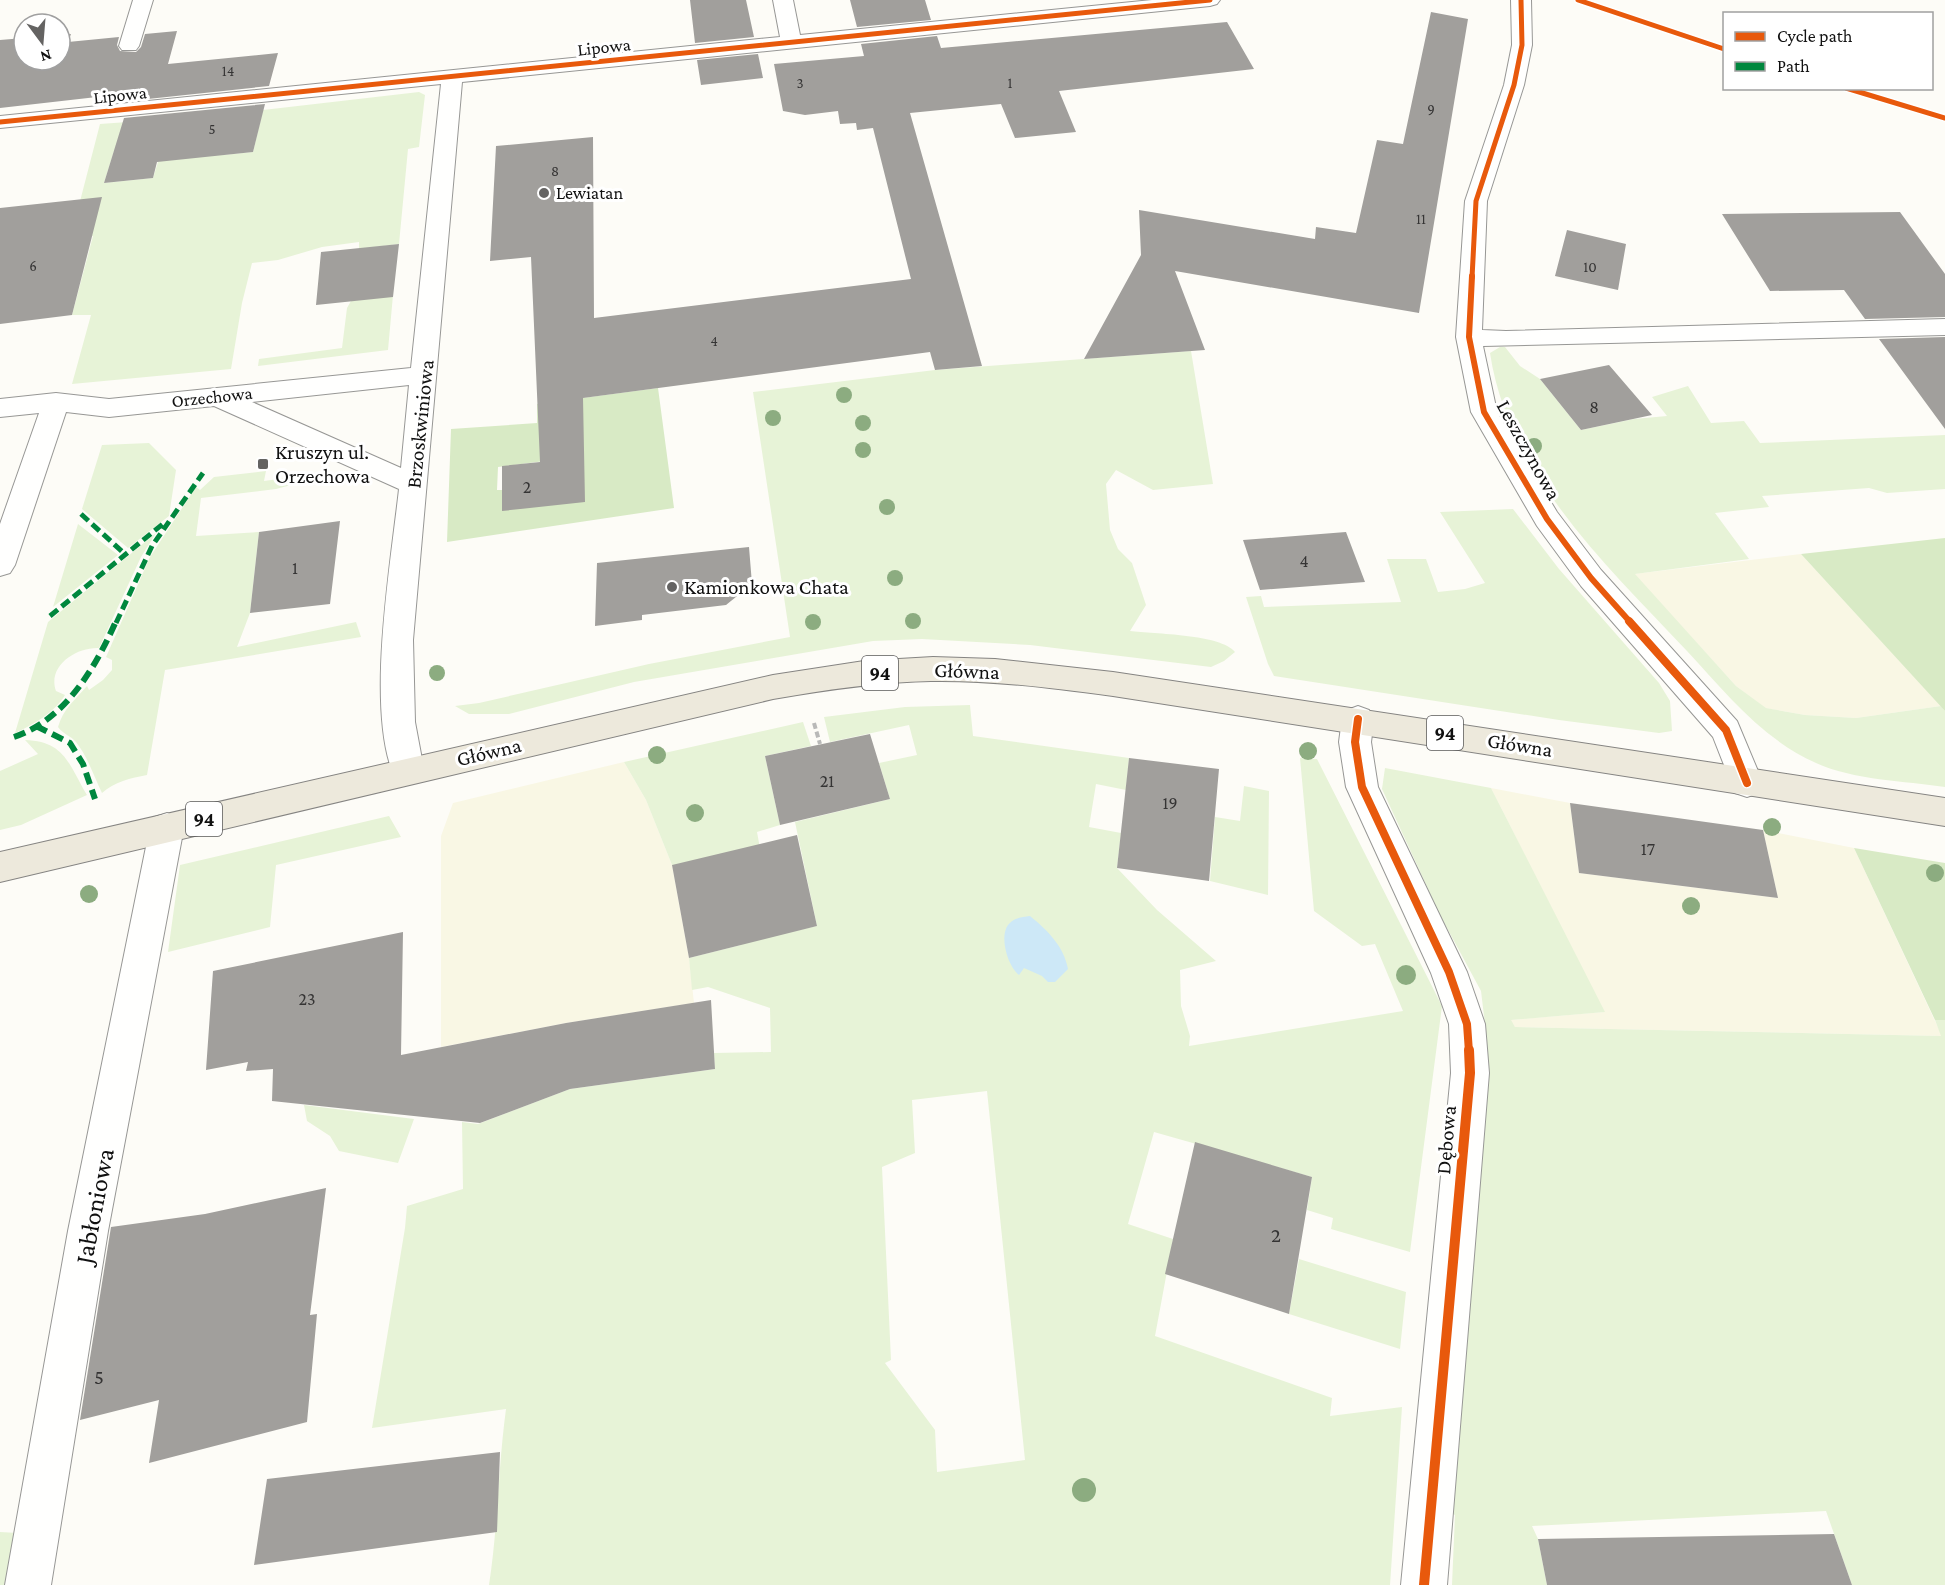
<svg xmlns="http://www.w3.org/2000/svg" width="1945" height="1585" font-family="'Crimson Pro',serif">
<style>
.farmland{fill:#f9f7e4}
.green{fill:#e7f3d7;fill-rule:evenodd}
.forest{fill:#d8eac5;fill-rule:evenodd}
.water{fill:#cde8f7}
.building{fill:#a19f9c}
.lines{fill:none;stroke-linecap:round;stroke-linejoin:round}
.minor-casing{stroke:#979795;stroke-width:2}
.major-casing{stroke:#858482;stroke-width:2}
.path{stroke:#b9b9b8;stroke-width:4;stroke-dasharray:6 3;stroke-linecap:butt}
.minor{fill:#fffffe;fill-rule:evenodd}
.major{fill:#ede9dc;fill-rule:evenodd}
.quiet-far1{stroke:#00873e;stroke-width:5;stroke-dasharray:10 5;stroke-linecap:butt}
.quiet{stroke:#00873e;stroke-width:6;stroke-dasharray:12 6;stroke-linecap:butt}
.cycleway-far3-casing{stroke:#fff;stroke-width:8}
.cycleway-far2-casing{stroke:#fff;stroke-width:9}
.cycleway-far1-casing{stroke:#fff;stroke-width:11}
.cycleway-casing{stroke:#fff;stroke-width:14}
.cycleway-far3{stroke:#e8590c;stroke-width:5}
.cycleway-far2{stroke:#e8590c;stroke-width:6}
.cycleway-far1{stroke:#e8590c;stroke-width:8}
.cycleway{stroke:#e8590c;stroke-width:10}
.tree{fill:#8cac80}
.poi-dot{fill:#646362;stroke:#fff;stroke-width:2}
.labels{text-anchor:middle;stroke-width:6;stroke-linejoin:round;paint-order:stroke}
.far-number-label{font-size:15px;fill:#353434}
.far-street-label{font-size:18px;fill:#111;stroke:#fff}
.far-poi-label{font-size:18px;fill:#111;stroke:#fff;text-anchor:start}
.number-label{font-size:18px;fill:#353434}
.shield{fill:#fff;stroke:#585858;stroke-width:1.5}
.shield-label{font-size:20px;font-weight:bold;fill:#111}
.street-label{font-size:21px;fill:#111;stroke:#fff}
.poi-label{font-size:21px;fill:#111;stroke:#fff;text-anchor:start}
.near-number-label{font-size:21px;fill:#353434}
.near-street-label{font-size:26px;fill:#111;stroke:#fff}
</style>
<rect width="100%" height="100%" fill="#fdfcf7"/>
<path class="farmland" d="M1801 554 1941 706 1856 718 1805 715 1765 708 1736 686 1634 574Z
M624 762 646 800 672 865 689 958 694 1003 566 1023 441 1047V836L453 803Z
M1491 788 1570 803 1579 873 1778 898 1763 830 1854 848 1942 1036 1515 1027 1510 1020 1604 1012Z"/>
<path class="green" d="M419 92 425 95 419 147 408 149 399 244 359 249V242L322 247 278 260 252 263 242 303 231 369 72 384 91 315H72L93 236 70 240 100 124 169 119 162 146 114 151 104 183 153 178 163 146 223 155 253 152 263 110Z
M393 295 388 350 258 366 259 359 342 348 347 308 351 301Z
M1500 347H1505L1520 366 1540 379 1581 430 1634 419 1667 416 1652 397 1688 386 1711 423 1744 421 1760 443 1945 435V489L1887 493 1869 488 1762 496 1769 507 1715 513 1749 559 1635 574 1736 686 1766 708 1805 715 1856 718 1941 706 1945 711V787C1905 781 1853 780 1816 763 1762 739 1726 693 1687 651 1607 566 1508 474 1490 353Z
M1191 351 1213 484 1153 490 1116 470 1106 484 1110 530 1118 549 1132 563 1146 605 1130 631C1154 634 1221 634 1235 652L1224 661 1211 667 1030 645 922 639 873 641 634 682 509 714H469L455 706 479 703 649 664 790 637 753 392 935 370Z
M149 443 176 470 169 516 128 548 82 509 102 445Z
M266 471 264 481 293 477 294 474 312 475 314 479 276 489 201 498 196 536 259 532 250 613 237 647 356 622 361 637 165 670 147 775C131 778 114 782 102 793 94 777 88 757 76 742 71 736 63 734 58 727 63 709 75 700 87 686L89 690 103 680 112 670V660L106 657 150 557 196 487 200 490 214 477Z
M1513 509 1559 569 1659 683 1670 701 1672 731 1659 733 1559 720 1274 676 1268 664 1246 597 1261 596 1264 607 1401 602 1387 559H1426L1438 592 1465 589 1485 583 1440 512Z
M78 524 118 555 53 607Z
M156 533 141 557 99 648C76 647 47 666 56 691L65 695C55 712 33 725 15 733L48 622Z
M970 705 973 736 1129 758 1126 790 1096 784 1089 827 1121 833 1117 868 1157 910 1216 961 1180 970 1181 1006 1190 1036 1189 1046 1403 1011 1375 944 1362 946 1314 911 1300 758 1317 759 1442 1006 1410 1252 1331 1229 1333 1218 1307 1210 1312 1177 1154 1132 1128 1224 1173 1239 1155 1336 1332 1398 1330 1416 1402 1407 1390 1585H489C498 1527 498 1468 506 1409L372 1428 405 1228 407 1206 463 1189 462 1122 478 1124 570 1089 715 1069 714 1053 771 1052 770 1008 708 987 692 990 689 958 741 945 672 865 646 800 624 762 803 722 811 746 765 756 780 825 757 832 776 935 817 926 795 822 890 799 879 763 917 755 909 725 830 742 824 717 905 707ZM987 1091 1025 1460 937 1472 935 1430 885 1363 891 1360 882 1167 915 1153 912 1100Z
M25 740C65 741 69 765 87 795L21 825 0 830V771L38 754Z
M1385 768 1491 788 1605 1012 1511 1020 1515 1027 1941 1036 1935 1020H1945V1585H1852L1826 1511 1532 1526 1538 1539 1547 1585H1452L1455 1515 1446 1510 1485 1024 1481 991 1440 915 1382 789Z
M1244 786 1269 791 1268 895 1210 881 1215 817 1240 821Z
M389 816 401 837 276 865 270 927 168 952 180 865Z
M304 1105 414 1119 398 1163 339 1151 330 1136 307 1121Z
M1299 1259 1406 1292 1400 1349 1289 1314Z
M0 1532 18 1533 9 1585H0Z"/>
<path class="forest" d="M658 388 674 508 447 542 451 429 537 423V404ZM583 456 502 490H497L498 467Z
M1945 538V711L1801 554Z
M1854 848 1945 863V1020H1935Z"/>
<path class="water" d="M1030 916C1047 930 1064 946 1068 969L1055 982H1048L1042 976 1024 968 1019 975C1008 967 999 937 1008 925 1013 918 1022 917 1030 916Z"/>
<path class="building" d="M690 0H746L754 37 695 43Z
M850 0H925L931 20 857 27Z
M1431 12 1468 19 1419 313 1175 271 1205 350 1084 359 1141 255 1139 210 1315 239 1316 227 1356 233 1377 140 1403 144Z
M1227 22 1254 69 1059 91 1076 132 1015 138 1001 104 910 113 982 366 935 370 930 352 583 398 585 502 502 511V466L540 462 531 257 490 261 496 146 593 137 594 318 911 279 873 128 857 130 856 123 840 124 838 111 805 115 783 111 774 64 864 56 861 44 937 36 941 48Z
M177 31 168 64 278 53 269 86 129 101 132 93 0 108V40L24 38V60H60V35L71 34 68 42 119 37 117 45 120 51 136 52 141 47 145 34Z
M758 54 763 78 701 85 697 60Z
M265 104 253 152 157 162 153 178 104 183 124 118Z
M102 197 72 315 0 324V208Z
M1900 212 1945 274V317L1865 319 1844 290 1770 291 1722 214Z
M1567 230 1626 244 1618 290 1555 276Z
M399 244 393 297 316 305 321 252Z
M1945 337V429L1879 339Z
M1609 365 1652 415 1581 430 1540 379Z
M340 521 330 604 250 613 259 532Z
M1346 532 1365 582 1260 590 1243 540Z
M749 547 752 584 726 605 642 615V620L595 626 597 563Z
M870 734 890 799 780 825 765 756Z
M1129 758 1219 769 1209 881 1117 868Z
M1570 803 1763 830 1778 898 1579 873Z
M797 835 817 926 689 958 672 865Z
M403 932 401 1055 566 1023 711 1000 715 1069 570 1089 480 1123 272 1101 273 1069 246 1071 248 1062 206 1070 213 971Z
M1195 1142 1312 1177 1289 1314 1165 1274Z
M326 1188 310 1315 317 1314 307 1422 149 1463 159 1400 80 1420 111 1227 205 1214Z
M500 1452 497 1532 254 1565 267 1479Z
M1834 1534 1852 1585H1547L1538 1539Z"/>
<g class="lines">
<defs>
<path id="minor" d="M133 0H153L139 46 136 50H122L119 46Z
M773 0H793L800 35 1152 0H1220L1217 4 1210 6 462 82 413 640 415 722 424 770 420 780 408 784 396 780C364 715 391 563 399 489L214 406 109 417 66 412 15 565 10 573 0 576V524L39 413 0 417V399L56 393 109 399 411 368 441 84 0 128V116L780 37ZM409 385 401 468 252 402Z
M1511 0H1531L1532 45 1524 85 1487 201 1482 330 1506 331 1945 319V335L1483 346 1497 412 1557 512 1601 570 1737 721 1763 783 1759 793 1747 797 1735 793 1713 737 1581 586 1537 526 1471 412 1456 337 1465 201 1504 85 1512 45Z
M1358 706 1369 710 1374 719 1371 742 1378 787 1467 972 1485 1024 1489 1073 1447 1585H1401L1451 1073 1449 1024 1431 973 1346 787 1339 742 1342 719 1347 710Z
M167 813 179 817 184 827 108 1231 51 1585H5L68 1231 150 827 155 817Z"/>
<path id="major" d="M933 657 995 659 1113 672 1945 798V826L1113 696C1053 688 992 680 931 681 878 682 825 690 773 699L0 882V852L773 675 864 661Z"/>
</defs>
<use href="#minor" class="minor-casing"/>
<use href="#major" class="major-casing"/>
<path class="path" d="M814 723 820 744"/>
<use href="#minor" class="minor"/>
<use href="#major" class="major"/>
<path class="quiet-far1" d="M81 514 126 555
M50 616 164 523
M116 623 152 546 203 473"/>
<path class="quiet" d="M36 726 70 743 83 764 95 799
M14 737C65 720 96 667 116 621"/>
<defs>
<path id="cycleway-far3" d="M1578 0 1724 49
M1846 88 1945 118
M0 122 1210 0
M1472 278 1476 201 1514 85 1522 45 1521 0"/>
<path id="cycleway-far2" d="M1472 276 1469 337 1484 412 1547 519 1591 578 1631 623"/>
<path id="cycleway-far1" d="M1629 621 1726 730 1747 783
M1358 719 1355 742 1362 787 1449 972 1467 1024 1469 1052"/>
<path id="cycleway" d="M1424 1585 1470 1073 1469 1050"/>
</defs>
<use href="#cycleway-far3" class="cycleway-far3-casing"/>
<use href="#cycleway-far2" class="cycleway-far2-casing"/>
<use href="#cycleway-far1" class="cycleway-far1-casing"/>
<use href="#cycleway" class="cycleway-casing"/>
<use href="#cycleway-far3" class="cycleway-far3"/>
<use href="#cycleway-far2" class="cycleway-far2"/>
<use href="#cycleway-far1" class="cycleway-far1"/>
<use href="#cycleway" class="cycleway"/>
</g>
<g class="tree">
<circle cx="844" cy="395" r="8"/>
<circle cx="773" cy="418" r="8"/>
<circle cx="863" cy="423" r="8"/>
<circle cx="1534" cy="446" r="8"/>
<circle cx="863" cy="450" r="8"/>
<circle cx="887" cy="507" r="8"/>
<circle cx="895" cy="578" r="8"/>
<circle cx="913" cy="621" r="8"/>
<circle cx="813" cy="622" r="8"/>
<circle cx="437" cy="673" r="8"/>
<circle cx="1308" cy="751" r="9"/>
<circle cx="657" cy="755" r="9"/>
<circle cx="695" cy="813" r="9"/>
<circle cx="1772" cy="827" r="9"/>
<circle cx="1935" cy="873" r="9"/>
<circle cx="89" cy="894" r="9"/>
<circle cx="1691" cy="906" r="9"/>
<circle cx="1406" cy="975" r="10"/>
<circle cx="1084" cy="1490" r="12"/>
</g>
<g class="poi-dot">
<circle cx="544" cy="193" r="6"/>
<rect x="257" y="458" width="12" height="12" rx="3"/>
<circle cx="672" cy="587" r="6"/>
</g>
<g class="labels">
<g class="far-number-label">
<text x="228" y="76">14</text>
<text x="800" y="88">3</text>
<text x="1010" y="88">1</text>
<text x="1431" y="114">9</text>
<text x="212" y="134">5</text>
<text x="555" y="176">8</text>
<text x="1421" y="224">11</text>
<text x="33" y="271">6</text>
<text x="1590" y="272">10</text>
<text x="714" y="346">4</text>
</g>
<g class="far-street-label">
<text transform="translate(604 47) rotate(-6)" y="6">Lipowa</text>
<text transform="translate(120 95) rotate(-6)" y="6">Lipowa</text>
<text transform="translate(212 397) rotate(-6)" y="6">Orzechowa</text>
</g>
<g class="far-poi-label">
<text x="556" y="199">Lewiatan</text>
</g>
<g class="number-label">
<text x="1594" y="413">8</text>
<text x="527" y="493">2</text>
<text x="1304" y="567">4</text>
<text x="295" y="574">1</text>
<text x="827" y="787">21</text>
<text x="1170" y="809">19</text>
<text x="1648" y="855">17</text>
<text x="307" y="1005">23</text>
</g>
<g class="shield">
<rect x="862" y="656" width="36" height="34" rx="4.5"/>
<rect x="1427" y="716" width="36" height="34" rx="4.5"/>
<rect x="186" y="802" width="36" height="34" rx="4.5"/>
</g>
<g class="shield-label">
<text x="880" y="680">94</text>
<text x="1445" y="740">94</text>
<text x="204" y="826">94</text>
</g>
<g class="street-label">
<text transform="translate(420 424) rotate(-84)" y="7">Brzoskwiniowa</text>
<text transform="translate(1529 450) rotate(61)" y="7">Leszczynowa</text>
<text transform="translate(967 671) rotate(2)" y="7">Główna</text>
<text transform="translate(1520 745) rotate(9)" y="7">Główna</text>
<text transform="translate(489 752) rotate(-13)" y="7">Główna</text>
<text transform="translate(1446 1140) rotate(-85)" y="7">Dębowa</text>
</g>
<g class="poi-label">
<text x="275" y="459">Kruszyn ul.<tspan x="275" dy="24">Orzechowa</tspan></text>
<text x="684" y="594">Kamionkowa Chata</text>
</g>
<g class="near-number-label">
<text x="1276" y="1242">2</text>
<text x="99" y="1384">5</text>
</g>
<g class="near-street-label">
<text transform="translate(94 1206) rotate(-79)" y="9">Jabłoniowa</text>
</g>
</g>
<rect x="1723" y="12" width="210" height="78" fill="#ffffff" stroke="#a0a0a0" stroke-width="1.5"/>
<rect x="1735" y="32" width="30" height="9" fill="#e8590c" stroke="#a0a0a0" stroke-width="1.5"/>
<text x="1777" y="42" font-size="18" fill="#111111">Cycle path</text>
<rect x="1735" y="62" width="30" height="9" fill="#00873e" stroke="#a0a0a0" stroke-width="1.5"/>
<text x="1777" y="72" font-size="18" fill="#111111">Path</text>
<g transform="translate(42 42) rotate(164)"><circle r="28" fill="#ffffff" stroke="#a0a0a0" stroke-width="1.5"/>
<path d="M0-4.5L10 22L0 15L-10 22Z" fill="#646362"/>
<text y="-9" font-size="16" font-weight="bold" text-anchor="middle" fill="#111111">N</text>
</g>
</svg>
